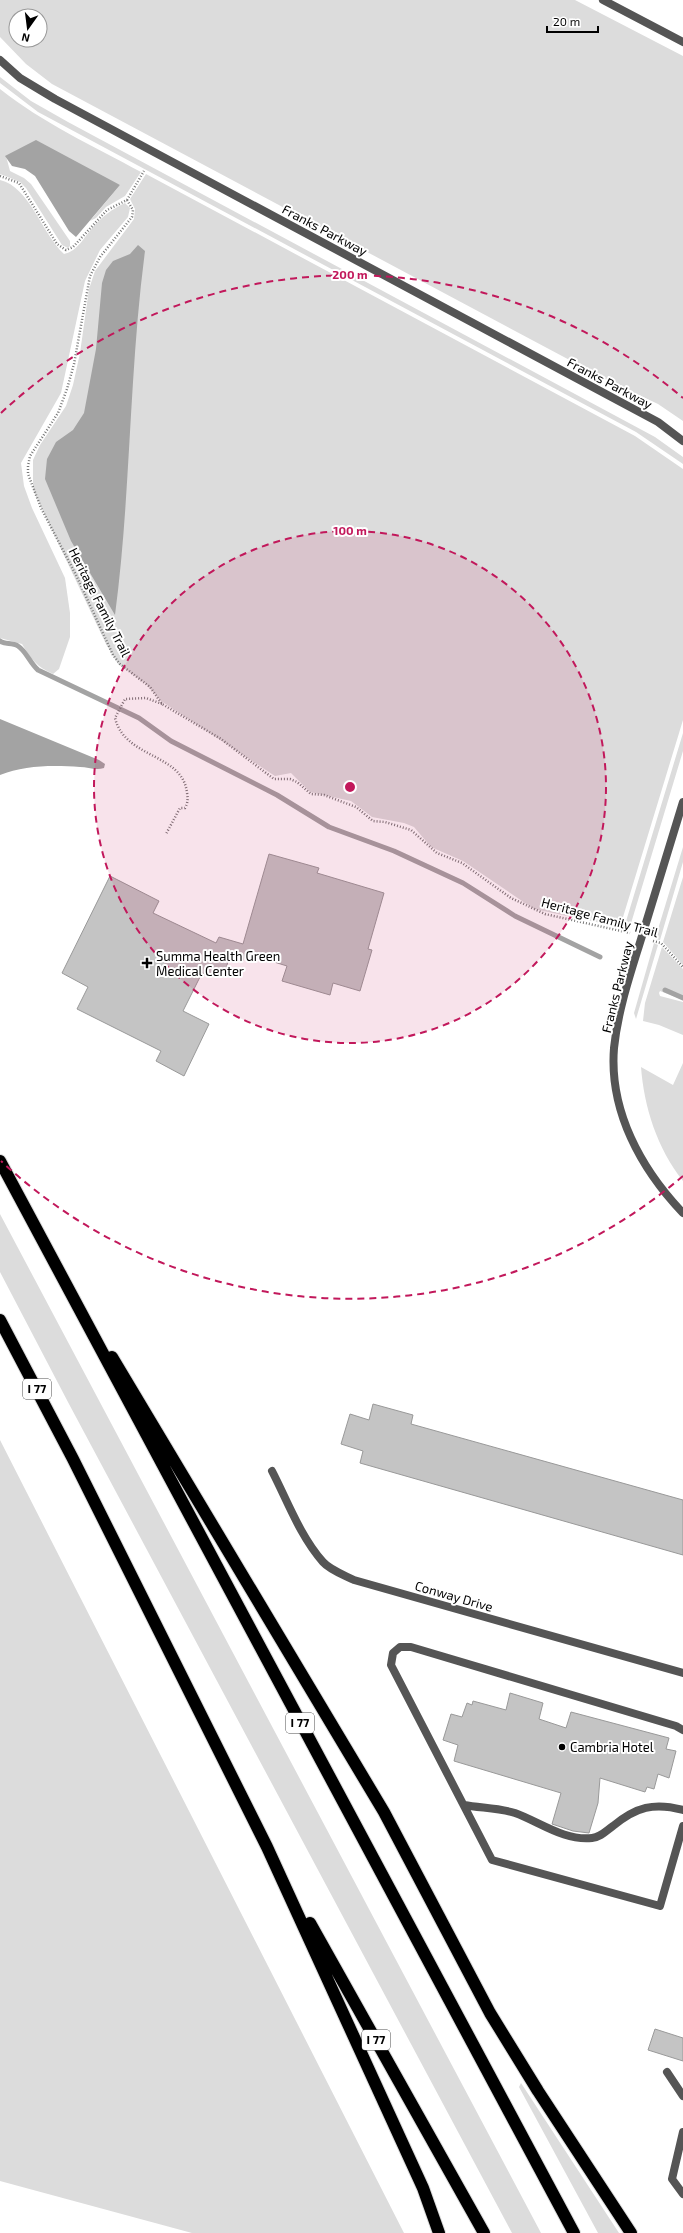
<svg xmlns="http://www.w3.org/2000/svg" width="683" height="2233" font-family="'Exo 2',sans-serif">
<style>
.green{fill:#dcdcdc;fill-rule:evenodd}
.water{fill:#a3a3a3}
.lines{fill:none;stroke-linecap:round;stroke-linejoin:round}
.stream{stroke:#a3a3a3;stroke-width:5}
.building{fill:#c4c4c4;stroke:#999}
.motorway-casing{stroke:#dbdbdb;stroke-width:14}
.path{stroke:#777;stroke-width:2.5;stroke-dasharray:1 2;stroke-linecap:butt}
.service{stroke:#555;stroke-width:8}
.tertiary{stroke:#555;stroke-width:8}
.motorway{stroke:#000;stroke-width:12}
.ring{fill:none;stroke:#c2185b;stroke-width:2;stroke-dasharray:7 5}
.poi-dot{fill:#000;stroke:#fff;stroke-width:1.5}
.labels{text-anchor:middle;stroke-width:4;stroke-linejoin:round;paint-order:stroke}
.shield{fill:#fff;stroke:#4c4c4c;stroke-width:1}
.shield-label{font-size:12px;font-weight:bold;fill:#000}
.street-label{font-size:13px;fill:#000;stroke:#fff}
.poi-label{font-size:13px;fill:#000;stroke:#fff;text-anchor:start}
.centre{fill:#c2185b;stroke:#fff;stroke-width:2}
.ring-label{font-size:12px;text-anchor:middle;font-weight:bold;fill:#c2185b;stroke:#fff;stroke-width:4;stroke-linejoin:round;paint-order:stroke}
</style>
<rect width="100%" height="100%" fill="#fff"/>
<path class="green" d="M0 0H575L683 56V421L658 404 609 381 52 84 26 64 0 37ZM16 16H40V40H16Z
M0 77 31 101 68 122 655 437 683 457V464L636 432 38 112 0 83Z
M0 89C43 123 93 146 141 172L125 196 106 207 96 218 90 221 120 185 6 156 10 171 24 178 31 184 70 241V246L68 248 62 245 26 188 20 182 0 174Z
M146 174 635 436 683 469V720L620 927 534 909 463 861 431 847 414 827 404 823 372 817 351 801 310 792 291 773 275 776 161 701 146 684 118 664 106 644 33 490V460L40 445 66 406 73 385 80 353 89 289 95 271 134 219 135 209 130 199Z
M0 180C30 187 42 234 64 254 78 251 84 237 93 227 102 217 112 209 125 203L130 208 128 217 100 250 85 281 61 393 21 463 24 486 32 508 65 578 70 613V637L59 669 53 674C37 667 31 659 22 644L0 638Z
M683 733V751L629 930 624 928Z
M683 847V862L660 940 655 939Z
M683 877V965L663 942Z
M654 943 658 945 636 1019 634 1013Z
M662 947 683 969V1000L660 991 659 993 660 996 683 1002V1035L659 1025 643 1021 645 1003Z
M683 1063V1181C657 1148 644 1107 641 1067L673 1085Z
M0 1214 541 2233H512L69 1404 0 1272Z
M0 1440 404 2233H192L0 2181Z
M521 2083 619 2233H598L519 2087Z"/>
<path class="water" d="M36 140 120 185 76 237 69 231 35 176 25 169 12 166 5 156Z
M138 245 145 251C129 372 131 494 115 615L71 541 45 479 47 459 56 442 73 430 84 413 96 349 102 283 106 270 113 261 130 254Z
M0 719 99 760 105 764 104 768C96 771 88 767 80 767 54 765 24 765 0 775Z"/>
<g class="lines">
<path class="stream" d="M0 641C5 645 12 642 18 646 26 651 30 663 38 670L139 718 171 741 277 795 329 827 394 851 463 883 515 916 600 957
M665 990 683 998"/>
</g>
<path class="building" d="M269 854 319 868 317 873 384 893 368 949 372 950 360 991 333 983 330 995 282 981 287 966 245 953 243 961 229 958 225 972 213 969 210 976 202 973 183 1011 209 1024 184 1076 156 1061 161 1051 77 1009 88 987 62 973 110 876 159 901 153 913 216 943 219 937 243 944Z
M373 1404 413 1415 411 1424 683 1500V1555L360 1463 363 1451 341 1444 350 1414 369 1420Z
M510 1693 543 1703 539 1719 566 1728 571 1712 669 1738 666 1749 676 1751 669 1778 658 1774 654 1789 647 1787 645 1792 600 1778 598 1803 589 1833 573 1831 552 1824 561 1793 454 1761 458 1745 443 1740 451 1714 462 1717 467 1703 472 1705 473 1701 506 1710Z
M655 2029 683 2038V2061L648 2050Z"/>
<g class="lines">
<defs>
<path id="motorway" d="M0 1161 574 2233
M0 1320 73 1459 267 1847 423 2188 439 2233
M112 1357 384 1812 490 2013 538 2091 631 2233
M310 1923 484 2233"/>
</defs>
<use href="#motorway" class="motorway-casing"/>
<path class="path" d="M0 176 19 183 57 244 66 250 73 247 107 210 127 200
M127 200 133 210 132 217 100 257 90 276 74 364 67 389 58 413 30 456 28 466V474L41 508 77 577 113 655 120 664 150 687 162 704 221 739 274 779H290L297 782 311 794 324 795 356 807 373 821 385 822 411 830 437 853 462 863 511 898 545 914 630 933
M127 200 144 171
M162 704 146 698 125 699 115 718C125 759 183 753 187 793 188 798 188 803 185 808H180L166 834
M653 941 661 943 683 967"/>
<path class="service" d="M0 60 20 78 55 99 658 422 683 441
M683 802C669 847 656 891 642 936 631 972 618 1009 614 1048 609 1111 641 1169 683 1213
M272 1471C287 1500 300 1536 323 1562 330 1570 344 1575 354 1580L683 1673
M683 1730 676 1726 411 1647H400L393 1653 391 1665 492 1860 660 1906 683 1826
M464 1805C480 1808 499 1808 515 1813 540 1822 564 1841 592 1838 601 1837 606 1831 613 1826 636 1807 654 1802 683 1810
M667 2072 683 2096
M683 2132 672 2179 683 2194"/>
<path class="tertiary" d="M603 0 683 42"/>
<use href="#motorway" class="motorway"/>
</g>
<circle cx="350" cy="787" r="256" fill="#c2185b" fill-opacity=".12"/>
<g class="ring">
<circle cx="350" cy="787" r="256"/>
<path d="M683 1176A512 512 0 0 1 1 1161M1 413A512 512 0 0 1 683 398"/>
</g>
<g class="poi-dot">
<path d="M145 957h4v4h4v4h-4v4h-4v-4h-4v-4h4z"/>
<circle cx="562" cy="1747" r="4"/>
</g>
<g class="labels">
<g class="shield">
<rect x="23" y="1379" width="28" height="20" rx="3"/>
<rect x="286" y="1713" width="28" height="20" rx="3"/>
<rect x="362" y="2030" width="28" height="20" rx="3"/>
</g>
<g class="shield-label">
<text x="37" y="1393">I 77</text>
<text x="300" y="1727">I 77</text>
<text x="376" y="2044">I 77</text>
</g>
<g class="street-label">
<text transform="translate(325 230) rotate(28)" y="5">Franks Parkway</text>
<text transform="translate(610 383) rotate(28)" y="5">Franks Parkway</text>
<text transform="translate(100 602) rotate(63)" y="5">Heritage Family Trail</text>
<text transform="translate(600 917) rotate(15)" y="5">Heritage Family Trail</text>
<text transform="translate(617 987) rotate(-76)" y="5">Franks Parkway</text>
<text transform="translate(454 1596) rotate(16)" y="5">Conway Drive</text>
</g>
<g class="poi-label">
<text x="156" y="961">Summa Health Green<tspan x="156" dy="15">Medical Center</tspan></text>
<text x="570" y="1752">Cambria Hotel</text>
</g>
</g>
<circle cx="350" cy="787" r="6" class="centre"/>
<g class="ring-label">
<text x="350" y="279">200 m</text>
<text x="350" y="535">100 m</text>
</g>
<g transform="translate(28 28) rotate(194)"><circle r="19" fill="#ffffff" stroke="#999999"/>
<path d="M0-3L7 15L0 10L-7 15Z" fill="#000000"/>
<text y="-6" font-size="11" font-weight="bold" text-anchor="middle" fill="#000000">N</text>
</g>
<path d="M547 26v6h51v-6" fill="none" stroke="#000000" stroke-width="2"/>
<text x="553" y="26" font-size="12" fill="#000000" stroke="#ffffff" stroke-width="3" paint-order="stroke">20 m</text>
</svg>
